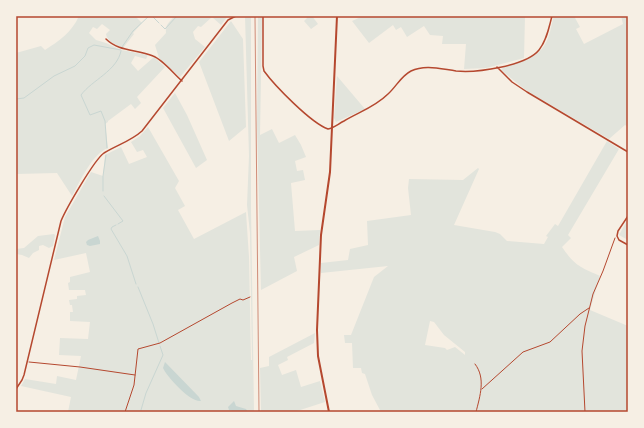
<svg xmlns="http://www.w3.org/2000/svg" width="644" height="428" font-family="'Exo 2',sans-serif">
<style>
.green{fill:#e2e4dc;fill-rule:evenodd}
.water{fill:#c9d6d2}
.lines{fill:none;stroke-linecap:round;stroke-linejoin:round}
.stream{stroke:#c9d6d2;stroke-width:1}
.path{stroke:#b5482f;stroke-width:1}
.minor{stroke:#b5482f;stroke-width:1.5}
.tertiary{stroke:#b5482f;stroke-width:2}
.rail{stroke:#cf8b77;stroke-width:1}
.neatline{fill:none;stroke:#b5482f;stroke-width:1.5}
</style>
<rect width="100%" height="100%" fill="#f6efe4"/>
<path class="green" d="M79 16H135L142 23 133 33 134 34 123 48C117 45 107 42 106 34L110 30 102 24 97 29 93 27 89 33 96 40 106 43 121 50 148 55 146 59 135 56 131 63 138 71 154 57 165 67 137 97 141 103 135 109 131 104 108 121V122L105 124 108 148C92 154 80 181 72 196L57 173 16 174V53L41 46 45 50C59 41 72 32 79 16Z
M174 16H226L227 17 221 25 212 17 201 27 198 26 193 32 195 39 205 47 180 77 159 58 155 45 166 33C165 25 169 22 174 17Z
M245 16H251V208L254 412H68L71 397 21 386 25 379 56 384 57 376 76 380 81 356 59 355 60 338 88 339 90 322 70 321V312H73L72 305H70L69 300 77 299V296L86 295 85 290H69L68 283 70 282V277L90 272 86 253 54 260 65 217 91 172 103 176 105 155 121 147 129 164 147 157 143 150 137 152 131 142 140 136 148 127 179 181 175 188 185 206 178 210 194 239 246 212 249 257 251 360H252L250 233 247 205 249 156Z
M258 16 262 17 260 135 272 129 279 143 295 135 301 145 306 157 295 161 297 171 303 170 305 180 291 183 295 231 320 230 319 245 294 257 297 271 261 290 257 124Z
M306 16H312L318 24 311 29 304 21 307 18Z
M363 16H525L524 58 486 68 464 69 466 44H442L443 36 430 35 424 26 407 37 401 27 396 30 393 25 369 43 352 21Z
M554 16H574L580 27 576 29 584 44 623 24 621 16H628V127L625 125 609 139 527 91 501 70C505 63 533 63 544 46 550 38 551 25 554 16Z
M231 21 243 39 246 127 229 141 199 62Z
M337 76 365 109 336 122 334 118Z
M175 93 187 115 207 160 196 168 163 108Z
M607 141 619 149 568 235 571 238 562 247C575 266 580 267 600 276L590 310 628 326V412H381L372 395 365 374 362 373 361 368H353L352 343H345L344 335H351L374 277 388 266 321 273V263L348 260 350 249 368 245 367 221 411 215 408 188 409 179 463 180 478 168 479 169 454 225 495 232 500 234 507 241 544 244 548 237 546 236 555 224 558 226ZM430 321 434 322 444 335 465 352V355L455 347 447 350 445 348 425 345Z
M628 219V240L619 235Z
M54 234 55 235 53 246 49 248 43 245 39 246V250L33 253 29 258 22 255 16 254V249L24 248 38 236Z
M315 333 314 343 287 357 288 360 278 365 282 375 296 370 301 387 320 381 325 402 294 412H261L260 368 269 366V357Z"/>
<path class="water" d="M98 236 100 241V244L90 246 87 245 86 242 88 240Z
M165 362 199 397 201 401C191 403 167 377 163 368Z
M234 401 236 406 246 409 248 412H236L229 410 228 407Z"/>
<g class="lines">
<path class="stream" d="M152 16 159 23
M161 25 165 29 177 16
M122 47 133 31 149 16
M16 99 24 98 54 76 75 66 85 56 88 48 94 45 121 50
M107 148 105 121 101 111 90 115 81 95C92 80 117 71 121 51
M103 191V176L106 155
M104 196 123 221 118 224
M116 225 112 227 111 229 127 256 136 284
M138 287 153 324 159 343
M141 410 146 393 163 355 160 346
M140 412 141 411"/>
<path class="path" d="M29 362 80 367 135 375
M475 364C486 378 480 396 476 412
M482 389 523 352 550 342 580 314 589 308
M125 412 134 385 138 349 160 343 232 303 240 299 243 300 250 297
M585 412 582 351 585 326 593 294 603 271 615 238"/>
<path class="minor" d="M263 16V66L264 71C275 86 311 123 328 129 334 128 338 124 344 121 359 112 375 107 388 94 396 87 401 76 411 71 425 64 441 69 456 71 477 73 526 66 539 50 547 40 549 27 552 16
M106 39C119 52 137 49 153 56 162 59 174 74 182 81
M497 67 512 82 527 92 628 152
M628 216 618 231 617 236 619 240 628 245
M16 389 22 380 24 375 61 221C66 209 94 160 104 153 117 145 131 141 142 131L228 20 236 16"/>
<path class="tertiary" d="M329 412 318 356 317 330 321 235 330 172 337 16"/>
<path class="rail" d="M255 16 259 412"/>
</g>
<rect width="644" height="428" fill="none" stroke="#f6efe4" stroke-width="34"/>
<rect x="17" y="17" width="610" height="394" class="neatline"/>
</svg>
